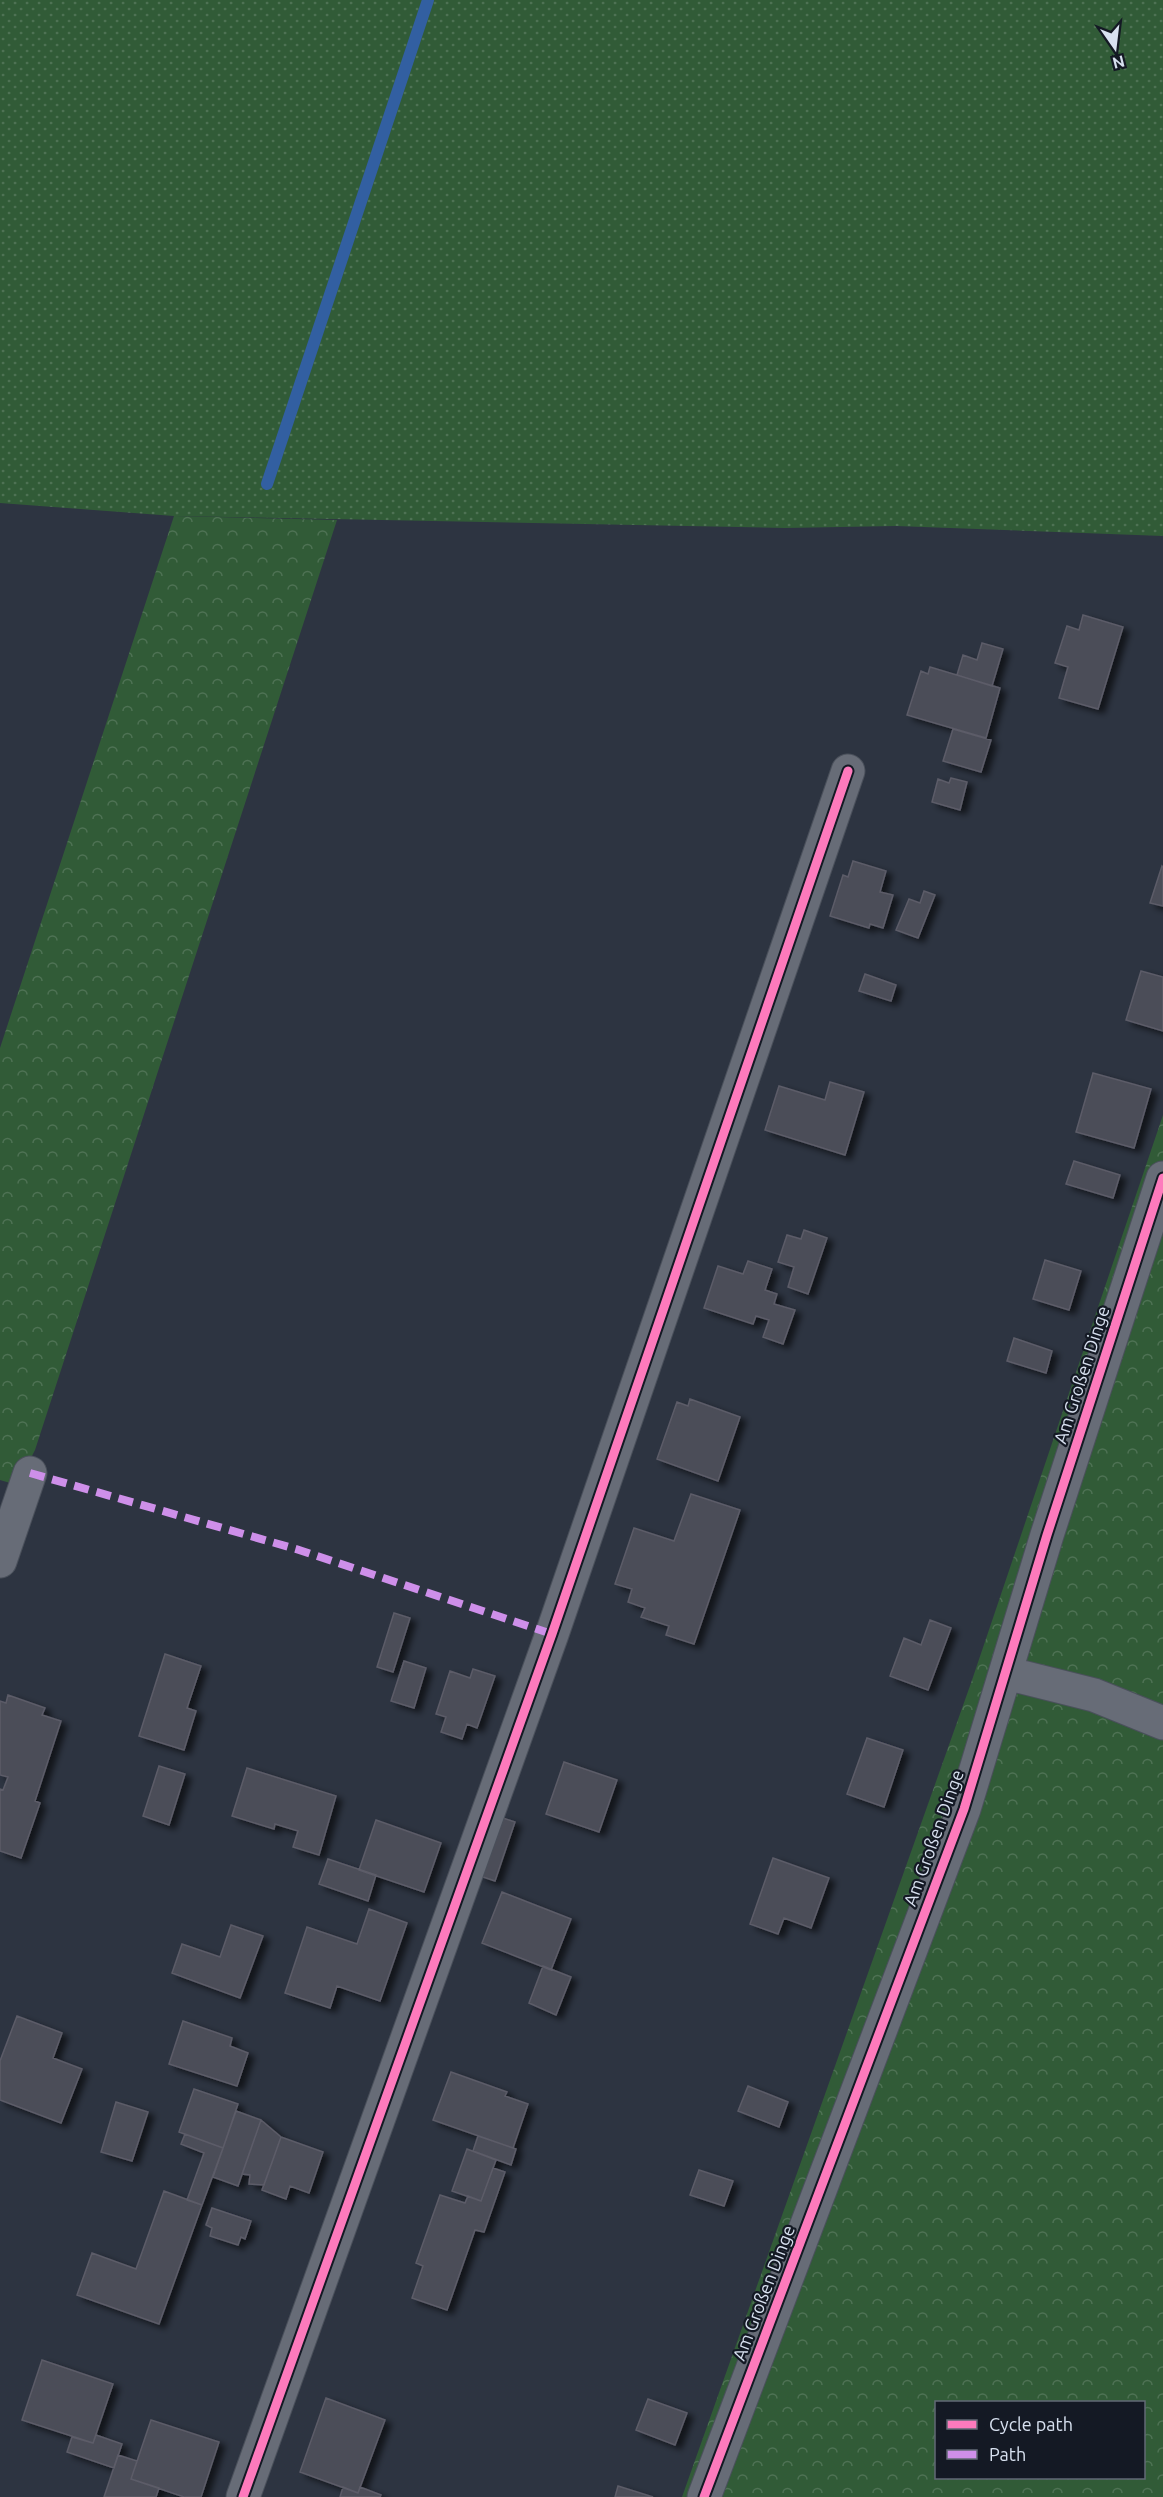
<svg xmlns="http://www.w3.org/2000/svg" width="1163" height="2497" font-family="Ubuntu,sans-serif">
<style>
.grass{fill:url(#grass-dots)}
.forest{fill:url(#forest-crowns);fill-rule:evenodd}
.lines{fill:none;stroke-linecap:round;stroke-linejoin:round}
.stream{stroke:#325fa1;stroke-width:12}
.building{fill:#4c4d58;stroke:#5c5c68;stroke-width:1.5;filter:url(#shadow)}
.minor-casing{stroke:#4a505b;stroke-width:35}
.minor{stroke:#676c77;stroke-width:33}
.quiet{stroke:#ce8fe9;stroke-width:8;stroke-dasharray:15 8;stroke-linecap:butt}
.cycleway-casing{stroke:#141924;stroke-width:13}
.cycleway{stroke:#fd7abc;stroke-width:9}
.labels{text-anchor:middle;stroke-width:4.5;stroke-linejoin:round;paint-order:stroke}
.street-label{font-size:18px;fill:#d8e1f0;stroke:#141924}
</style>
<defs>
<pattern id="grass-dots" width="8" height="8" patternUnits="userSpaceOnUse" patternTransform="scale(1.5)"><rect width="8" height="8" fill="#315b37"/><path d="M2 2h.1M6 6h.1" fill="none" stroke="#4e7254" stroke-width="1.8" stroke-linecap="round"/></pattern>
<pattern id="forest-crowns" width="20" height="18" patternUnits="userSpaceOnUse" patternTransform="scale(1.5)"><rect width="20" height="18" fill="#315b37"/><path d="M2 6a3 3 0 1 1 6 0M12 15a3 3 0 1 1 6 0" fill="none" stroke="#4e7254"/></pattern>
<filter id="shadow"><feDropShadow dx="6" dy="4" stdDeviation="3" flood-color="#0009"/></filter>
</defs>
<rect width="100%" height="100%" fill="#2d3441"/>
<path class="grass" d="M0 0H1163V536L896 526 785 528 174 516 0 503Z"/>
<path class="forest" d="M174 516 337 520 35 1450 17 1485 0 1480V1048Z
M1163 1115V2497H682L971 1683ZM936 2402H1144V2478H936Z"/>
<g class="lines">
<path class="stream" d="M267 484 428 0"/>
</g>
<path class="building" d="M1083 615 1123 627 1098 709 1059 698 1068 667 1055 663 1067 626 1079 630Z
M982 643 1003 649 992 686 957 675 963 655 977 660Z
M930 667 1000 688 986 738 907 715 921 671 928 674Z
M953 729 991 740 981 772 943 761Z
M951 778 967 782 960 810 932 802 938 779 949 783Z
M853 861 886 871 880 892 893 895 883 928 870 924 869 928 830 916 843 875 848 877Z
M1162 866 1163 867V906L1150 903Z
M924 891 935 895 918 938 896 930 909 899 920 903Z
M1141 971 1163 977V1031L1126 1020Z
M865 974 896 985 891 1001 859 991Z
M1093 1073 1151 1089 1134 1148 1076 1132Z
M830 1082 864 1092 845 1155 765 1130 779 1086 825 1100Z
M1074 1161 1120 1175 1113 1198 1066 1184Z
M804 1230 827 1238 808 1294 788 1287 794 1267 778 1262 787 1235 801 1239Z
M1045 1260 1081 1271 1069 1310 1033 1299Z
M748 1261 772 1269 765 1290 777 1294 774 1304 795 1310 783 1344 763 1337 769 1320 756 1316 753 1324 704 1308 718 1266 743 1274Z
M1014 1338 1052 1351 1046 1373 1007 1361Z
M690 1399 740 1417 718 1481 657 1459 677 1402 688 1406Z
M691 1494 740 1510 694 1644 666 1635 669 1626 641 1617 645 1608 628 1602 632 1589 615 1584 634 1528 674 1541Z
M394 1613 410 1618 393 1672 377 1667Z
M930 1620 951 1628 928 1690 890 1676 904 1638 921 1645Z
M165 1654 201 1666 187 1708 196 1711 184 1750 139 1736Z
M404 1661 426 1668 414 1708 391 1701Z
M473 1669 495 1676 477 1728 467 1724 462 1739 441 1732 446 1717 436 1714 450 1671 470 1678Z
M8 1695 45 1708 42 1715 61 1721 35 1801 40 1803 21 1858 0 1851V1789L3 1790 8 1777 0 1775V1701L6 1703Z
M867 1738 903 1750 884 1807 847 1794Z
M564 1762 617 1780 599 1832 546 1814Z
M159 1766 185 1774 169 1825 143 1816Z
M247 1768 336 1796 319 1855 293 1847 298 1831 275 1824 274 1829 232 1816Z
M500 1817 515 1822 495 1881 480 1876Z
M376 1820 441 1843 424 1892 359 1870Z
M773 1858 829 1878 811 1928 784 1918 778 1934 750 1924Z
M328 1859 376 1875 368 1901 319 1884Z
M502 1892 571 1919 551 1970 482 1943Z
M369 1909 407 1923 380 2001 337 1986 330 2008 285 1993 307 1927 357 1944Z
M231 1925 263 1936 240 1998 172 1973 182 1944 220 1957Z
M543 1966 571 1977 556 2015 529 2003Z
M17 2016 62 2033 53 2058 82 2069 61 2123 0 2100V2061Z
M183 2021 232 2038 230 2046 248 2053 237 2086 169 2064Z
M451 2072 507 2092 505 2096 528 2104 513 2148 433 2120Z
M748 2086 788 2102 779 2127 738 2111Z
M194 2089 238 2104 223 2148 179 2132Z
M116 2102 148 2112 132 2161 101 2152Z
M236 2111 261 2120 238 2186 213 2177Z
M261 2120 281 2137 264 2185 249 2184 250 2175 242 2174Z
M185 2134 223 2148 202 2205 187 2200 204 2153 181 2144Z
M478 2136 516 2149 511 2165 473 2151Z
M281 2137 323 2152 309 2193 290 2186 286 2199 262 2190Z
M467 2149 496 2160 481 2201 452 2191Z
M493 2168 505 2172 484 2232 475 2230 447 2310 412 2298 423 2266 416 2263 440 2195 465 2203 468 2196 481 2201Z
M699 2170 733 2181 724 2206 690 2195Z
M164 2191 202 2205 159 2324 77 2295 92 2253 136 2269Z
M212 2208 251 2221 245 2239 241 2237 238 2245 210 2236 212 2228 206 2225Z
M42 2360 113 2384 93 2443 22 2420Z
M326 2398 385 2420 358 2493 300 2472Z
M648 2399 687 2413 675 2445 636 2430Z
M151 2420 219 2442 201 2497H184L131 2479Z
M96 2435 122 2444 114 2468 67 2452 72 2437 93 2443Z
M118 2455 137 2461 131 2479 159 2488 156 2497H104Z
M618 2486 653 2497H615Z
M343 2487 358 2493 360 2487 381 2495 380 2497H340Z"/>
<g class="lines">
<defs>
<path id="minor" d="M0 1561 30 1473
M1006 1673 1094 1695 1163 1723
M243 2497 552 1634 848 771
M704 2497 964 1809 1047 1535 1163 1178"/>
</defs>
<use href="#minor" class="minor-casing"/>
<use href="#minor" class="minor"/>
<path class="quiet" d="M30 1473 296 1549 552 1634"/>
<defs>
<path id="cycleway" d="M243 2497 552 1634 848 771
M704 2497 964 1809 1047 1535 1163 1178"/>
</defs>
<use href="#cycleway" class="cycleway-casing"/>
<use href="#cycleway" class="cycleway"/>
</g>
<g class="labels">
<g class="street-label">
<text transform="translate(1082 1375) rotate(-72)" y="6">Am Großen Dinge</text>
<text transform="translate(934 1838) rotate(-70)" y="6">Am Großen Dinge</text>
<text transform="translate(764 2293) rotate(-69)" y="6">Am Großen Dinge</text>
</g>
</g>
<rect x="935" y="2401" width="210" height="78" fill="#141924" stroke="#626976" stroke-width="1.5"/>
<rect x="947" y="2420" width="30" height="9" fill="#fd7abc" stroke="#626976" stroke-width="1.5"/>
<text x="989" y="2431" font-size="18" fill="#d8e1f0">Cycle path</text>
<rect x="947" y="2450" width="30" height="9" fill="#ce8fe9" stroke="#626976" stroke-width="1.5"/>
<text x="989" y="2461" font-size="18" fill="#d8e1f0">Path</text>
<g transform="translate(1115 48) rotate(166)" stroke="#141924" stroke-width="4.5" paint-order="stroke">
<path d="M0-4.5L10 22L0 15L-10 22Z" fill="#d8e1f0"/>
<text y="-9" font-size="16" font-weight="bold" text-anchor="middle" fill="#d8e1f0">N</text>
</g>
</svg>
